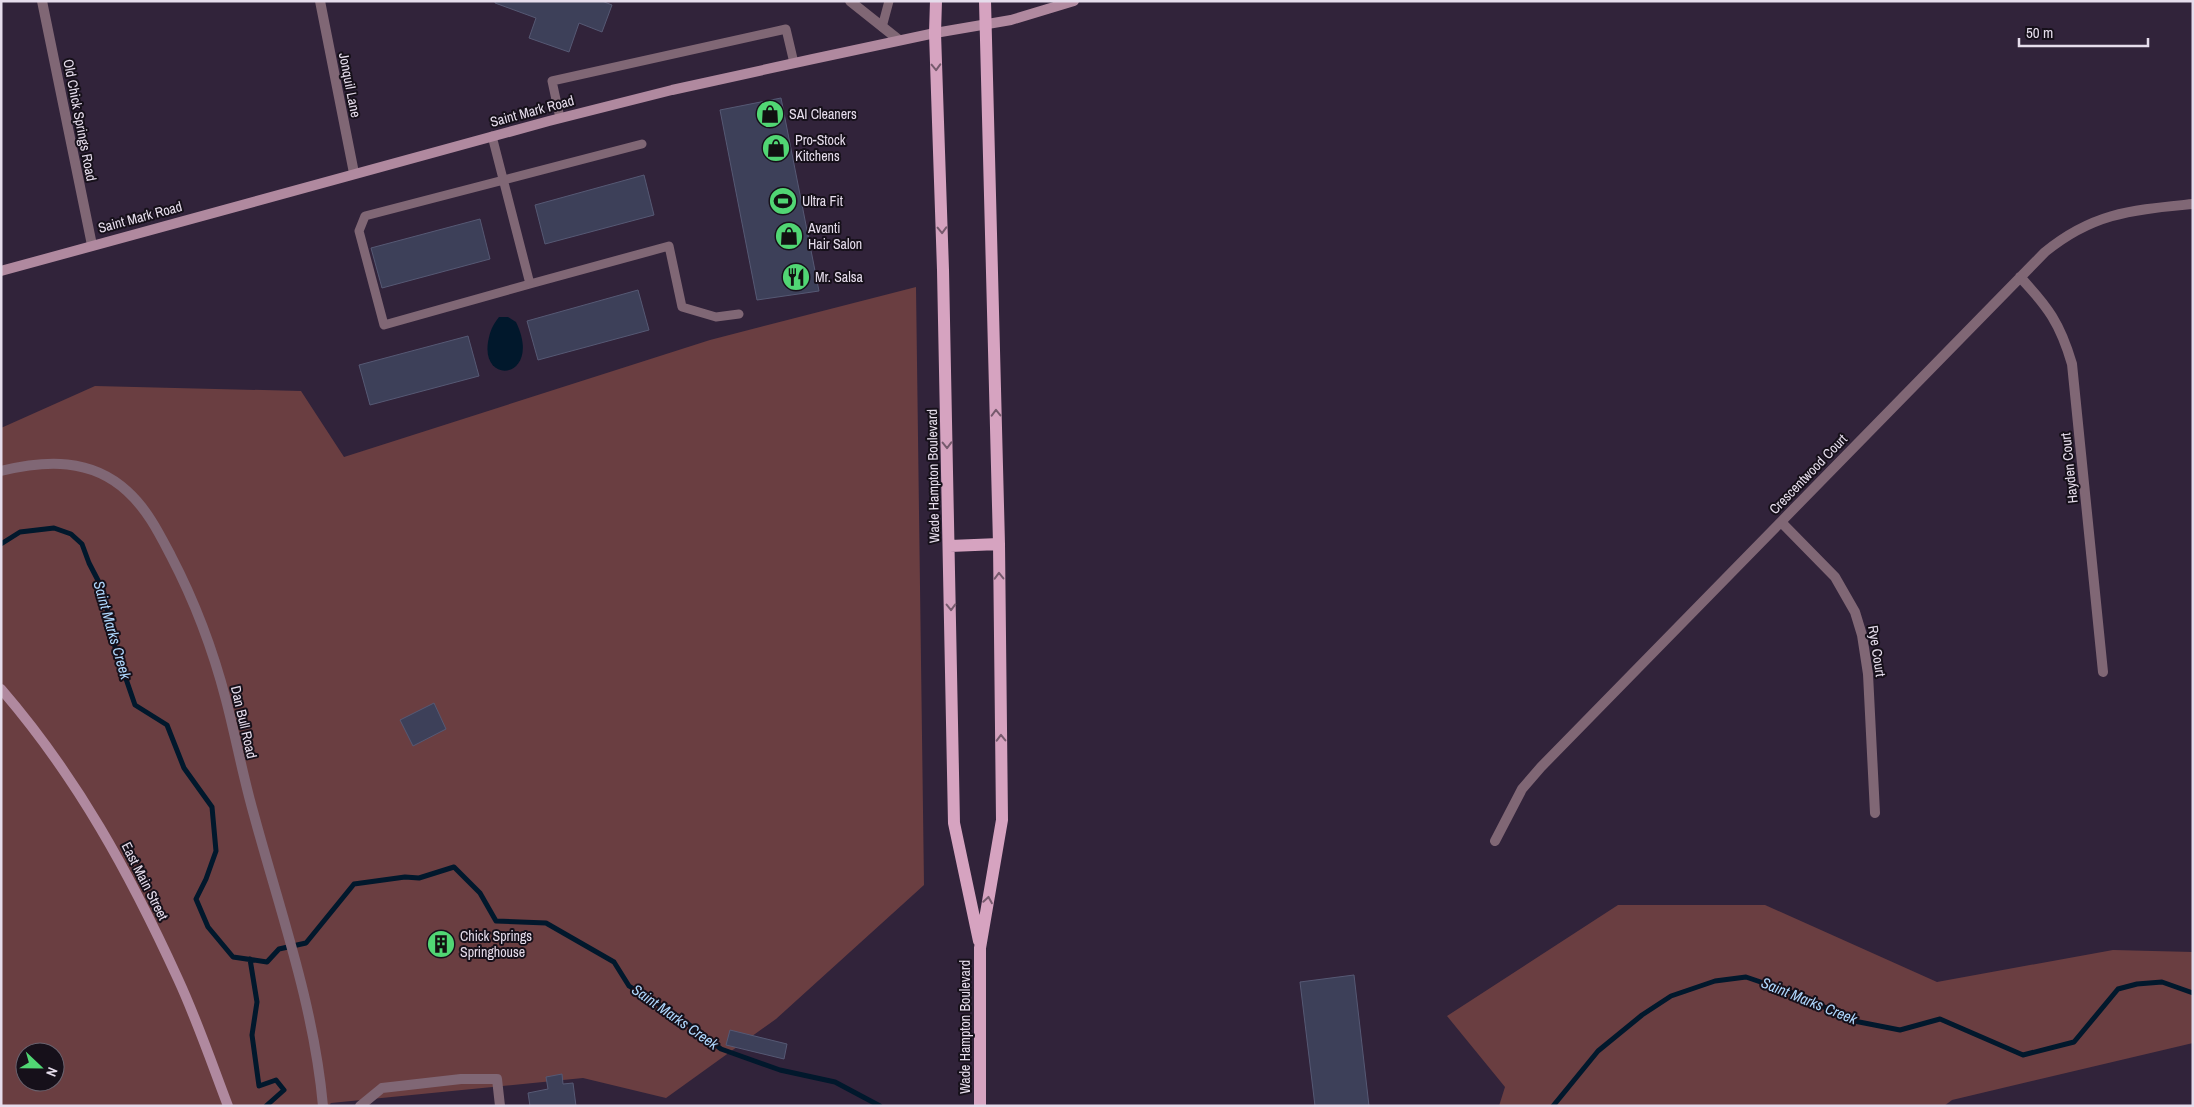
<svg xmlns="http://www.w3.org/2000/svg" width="2194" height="1107" font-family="'Archivo Narrow',sans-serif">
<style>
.green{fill:#6a3e41;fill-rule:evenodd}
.water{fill:#01182c}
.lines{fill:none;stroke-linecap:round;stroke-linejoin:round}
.stream{stroke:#01182c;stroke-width:5}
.building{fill:#3d4059;stroke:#565974}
.lane{stroke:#806775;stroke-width:9}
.street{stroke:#806775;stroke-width:10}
.secondary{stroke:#b0899f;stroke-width:10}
.primary{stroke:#d6a3c0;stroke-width:12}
.oneway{stroke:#765a6d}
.labels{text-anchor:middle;stroke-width:4;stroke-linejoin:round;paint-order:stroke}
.street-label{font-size:14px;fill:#e6ddec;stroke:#16101a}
.poi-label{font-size:14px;fill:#e6ddec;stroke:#16101a;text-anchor:start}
.water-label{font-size:15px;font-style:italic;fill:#afd8fe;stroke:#16101a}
</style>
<rect width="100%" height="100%" fill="#31233a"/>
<path class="green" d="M916 287 924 885 776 1019 666 1098 583 1078 331 1103 328 1106H1V428L95 386 301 391 344 457 710 340ZM25 1052H55V1082H25Z
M1618 905H1765L1937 982 2113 950 2193 952V1043L1952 1100 1944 1106H1499L1505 1087 1447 1016Z"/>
<path class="water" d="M499 317H508L516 322C543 378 481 387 488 342 490 331 492 326 499 317Z"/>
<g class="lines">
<path class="stream" d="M1 544 20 532 54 528 71 534 82 544 89 563 103 590 115 647 135 705 167 725 184 768 212 807 216 851 206 879 196 899 208 927 233 957 267 962 279 949 306 943 354 884 405 877 419 878 454 867 480 893 496 921 546 923 614 962 629 986 679 1017 721 1049 780 1070 835 1082 880 1106
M250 959 257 1002 252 1035 259 1086 276 1080 284 1090 266 1106
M1553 1106 1598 1051 1642 1015 1671 996 1715 981 1746 977 1805 997 1849 1020 1900 1030 1940 1019 2023 1055 2074 1042 2118 989 2137 984 2162 982 2193 993"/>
</g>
<path class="building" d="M495 1H602L612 5 602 32 579 23 569 52 529 38 536 18 495 3Z
M781 98 819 291 757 300 720 110Z
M644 175 654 215 545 244 535 205Z
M480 219 490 259 382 288 371 248Z
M638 290 649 330 538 360 527 321Z
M468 336 479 376 370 405 359 365Z
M434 703 446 729 413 746 400 720Z
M440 936 448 939V948L439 956 432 949 434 940Z
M1354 975 1369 1106H1315L1300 982Z
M730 1030 787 1044 784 1059 726 1045Z
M562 1074 563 1084 573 1083 576 1106H530L528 1093 548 1089 546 1077Z"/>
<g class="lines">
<path class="lane" d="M882 27 889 1
M560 118 552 81 786 29 794 63
M492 136 530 284 669 246 682 307 716 317 739 314
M530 284 384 325 359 231 365 216 642 144"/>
<path class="street" d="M42 1 92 245
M320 1 354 173
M850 1 899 40
M2020 277C2048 307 2060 323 2072 364L2103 672
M1 471C46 460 91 458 127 491 147 509 159 533 171 556 195 602 213 650 226 700 236 738 243 777 254 815 280 911 314 1006 323 1106
M1781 522 1835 577 1855 612 1862 635 1868 674 1875 813
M1495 841 1522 789 1541 767 2045 252C2094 212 2133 210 2193 204
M360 1106 382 1088 461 1079H497L500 1106"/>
<path class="secondary" d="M1 271 549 121 672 90 813 59 935 33 1011 20 1074 1
M1 689C77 777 130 874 178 979 197 1020 212 1064 228 1106"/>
<path class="primary" d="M936 1 935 33 943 270 954 823 979 941
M950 546 999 544
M980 1106V948L1002 820 999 544 985 1"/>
</g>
<defs><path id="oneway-chevron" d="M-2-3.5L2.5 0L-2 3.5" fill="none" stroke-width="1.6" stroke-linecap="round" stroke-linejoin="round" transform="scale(1.25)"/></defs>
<g class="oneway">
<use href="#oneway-chevron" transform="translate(936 67) rotate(88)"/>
<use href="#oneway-chevron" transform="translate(942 230) rotate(88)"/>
<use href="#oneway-chevron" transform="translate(996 413) rotate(-91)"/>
<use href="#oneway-chevron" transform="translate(947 445) rotate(89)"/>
<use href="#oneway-chevron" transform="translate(999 576) rotate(-91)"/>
<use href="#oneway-chevron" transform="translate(951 607) rotate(89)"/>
<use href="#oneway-chevron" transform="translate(1001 738) rotate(-91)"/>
<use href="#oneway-chevron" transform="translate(988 900) rotate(-81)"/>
</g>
<defs>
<symbol id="shop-disc" viewBox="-11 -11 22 22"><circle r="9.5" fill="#51d674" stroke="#16101a"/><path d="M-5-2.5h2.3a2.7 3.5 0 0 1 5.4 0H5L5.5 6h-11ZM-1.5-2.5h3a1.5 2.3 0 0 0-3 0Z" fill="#111"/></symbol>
<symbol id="stadium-disc" viewBox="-11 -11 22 22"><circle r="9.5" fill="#51d674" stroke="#16101a"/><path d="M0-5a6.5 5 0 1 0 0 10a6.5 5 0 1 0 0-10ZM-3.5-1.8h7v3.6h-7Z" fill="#111"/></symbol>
<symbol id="restaurant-disc" viewBox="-11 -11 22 22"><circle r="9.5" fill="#51d674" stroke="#16101a"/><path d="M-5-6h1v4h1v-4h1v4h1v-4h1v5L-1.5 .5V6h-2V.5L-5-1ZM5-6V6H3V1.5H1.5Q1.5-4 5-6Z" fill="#111"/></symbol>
<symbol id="building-disc" viewBox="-11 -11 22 22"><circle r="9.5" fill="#51d674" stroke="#16101a"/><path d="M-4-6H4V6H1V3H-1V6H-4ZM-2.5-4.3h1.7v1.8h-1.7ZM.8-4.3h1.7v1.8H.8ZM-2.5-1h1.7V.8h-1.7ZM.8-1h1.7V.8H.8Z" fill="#111"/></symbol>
</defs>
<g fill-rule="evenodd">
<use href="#shop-disc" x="754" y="98" width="32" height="32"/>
<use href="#shop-disc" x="760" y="132" width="32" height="32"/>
<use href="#stadium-disc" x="767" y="185" width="32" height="32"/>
<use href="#shop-disc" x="773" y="220" width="32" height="32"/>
<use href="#restaurant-disc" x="780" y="261" width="32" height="32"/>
<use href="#building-disc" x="425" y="928" width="32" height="32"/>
</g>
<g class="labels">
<g class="street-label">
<text transform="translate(350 85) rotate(79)" y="5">Jonquil Lane</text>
<text transform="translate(532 111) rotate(-15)" y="5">Saint Mark Road</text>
<text transform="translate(80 120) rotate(79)" y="5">Old Chick Springs Road</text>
<text transform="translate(140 217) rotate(-15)" y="5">Saint Mark Road</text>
<text transform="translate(2069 468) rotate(-96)" y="5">Hayden Court</text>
<text transform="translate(1808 474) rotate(-46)" y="5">Crescentwood Court</text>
<text transform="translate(933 476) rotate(-91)" y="5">Wade Hampton Boulevard</text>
<text transform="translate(1877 651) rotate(81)" y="5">Rye Court</text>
<text transform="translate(244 722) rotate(77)" y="5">Dan Bull Road</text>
<text transform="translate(145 881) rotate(63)" y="5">East Main Street</text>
<text transform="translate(965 1027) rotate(-90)" y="5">Wade Hampton Boulevard</text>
</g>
<g class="poi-label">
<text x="789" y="119">SAI Cleaners</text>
<text x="795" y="145">Pro-Stock<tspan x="795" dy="16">Kitchens</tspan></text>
<text x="802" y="206">Ultra Fit</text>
<text x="808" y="233">Avanti<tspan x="808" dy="16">Hair Salon</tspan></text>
<text x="815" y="282">Mr. Salsa</text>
<text x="460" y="941">Chick Springs<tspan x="460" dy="16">Springhouse</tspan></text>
</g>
<g class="water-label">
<text transform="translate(112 630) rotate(74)" y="5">Saint Marks Creek</text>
<text transform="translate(1809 1001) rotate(22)" y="5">Saint Marks Creek</text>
<text transform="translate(675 1017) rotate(35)" y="5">Saint Marks Creek</text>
</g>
</g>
<rect width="2194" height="1107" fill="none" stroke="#e6ddec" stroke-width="5"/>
<g transform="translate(40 1067) rotate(112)"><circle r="24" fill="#16101a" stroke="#69626e"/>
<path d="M0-4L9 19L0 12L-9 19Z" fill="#51d674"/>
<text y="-8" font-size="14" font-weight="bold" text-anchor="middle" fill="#e6ddec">N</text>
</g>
<path d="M2019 38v8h129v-8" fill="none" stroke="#e6ddec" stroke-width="2.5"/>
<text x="2026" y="38" font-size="15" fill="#e6ddec" stroke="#16101a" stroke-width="4" paint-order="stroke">50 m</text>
</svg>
